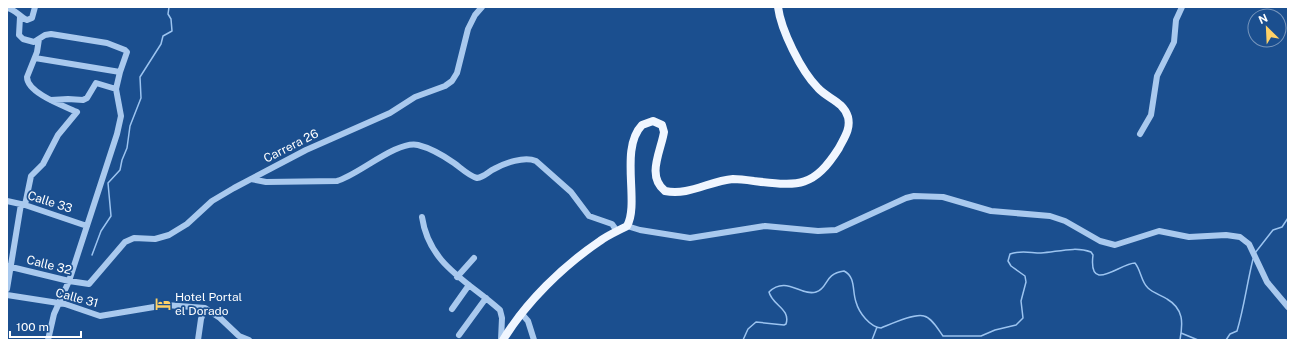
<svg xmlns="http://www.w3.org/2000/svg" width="1295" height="347" font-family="'Public Sans',sans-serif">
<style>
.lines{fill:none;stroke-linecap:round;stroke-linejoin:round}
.stream{stroke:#9cc4f0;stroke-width:1.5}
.minor{stroke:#a9c9ee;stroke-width:6}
.major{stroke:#f0f6ff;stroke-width:8}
.labels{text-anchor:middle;stroke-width:3.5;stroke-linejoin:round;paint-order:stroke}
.street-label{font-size:12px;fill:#fff;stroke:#1b4f8f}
.poi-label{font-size:12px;fill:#fff;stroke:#1b4f8f;text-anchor:start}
</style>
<rect width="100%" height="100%" fill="#1b4f8f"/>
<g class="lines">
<path class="stream" d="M1255 253 1273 230 1282 227 1288 218
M92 255 101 231 111 216 108 183 120 170 122 160 127 148 130 126 141 98 140 77 161 44 163 36 172 31 171 19 168 14 169 7
M1181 333 1198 340
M743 340 748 329 756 322 784 325 786 324C791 309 772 305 769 292 786 275 802 297 816 292 829 288 823 274 844 271 856 277 852 291 856 302 859 313 870 327 881 328 891 324 914 313 924 316 932 318 938 329 943 336H981L995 330 1016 325 1023 318 1021 301 1026 282 1025 276 1011 266 1008 261 1010 254C1020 250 1031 253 1041 253 1057 252 1075 246 1091 252L1093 255C1088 295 1120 263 1135 263 1141 270 1141 282 1148 288 1153 293 1161 295 1167 299 1184 309 1183 323 1180 340
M872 340 877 327
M1226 340 1230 334 1237 331C1244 308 1247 283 1253 259"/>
<path class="minor" d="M7 8C15 9 20 17 27 20L32 18 35 7
M20 17 19 35 23 39 34 42 45 35 51 34 107 43 125 50 127 52 120 72 116 89 121 116 117 134 69 281 54 314 48 340
M35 58 120 72
M51 100 68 99 83 100 87 98 96 83 116 89
M1140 134 1151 115 1157 76 1174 42 1176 20 1182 7
M251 179 266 182 337 181C357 176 397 140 418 145 430 148 444 156 454 163 461 168 469 176 477 178 484 177 488 172 494 169 505 163 524 156 536 161L571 192 589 216 612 224 617 231
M7 201 25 205 87 226
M25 205 31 176 43 164 58 135 77 112C64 106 27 93 27 77L37 52 39 39
M422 217C429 265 468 281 500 310L502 318 501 340
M627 226 640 230 690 238 765 226 818 231 836 230 906 198 914 196 943 197 991 211 1050 216 1065 221 1100 241 1115 245 1159 231 1189 237 1226 235 1240 237 1249 244 1267 282 1288 307
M7 266 69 281 89 284 125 242 134 238 155 239 169 235 187 224 212 201 234 188 306 150 390 113 415 97 445 86 452 81 457 73 468 29 475 15 482 7
M457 277 474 258
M7 289 21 204
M7 295 65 304 100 316 166 305 205 308 220 318 239 336 249 340
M452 309 469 285
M521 313 528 321 534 340
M459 335 486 298
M198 340 201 319 205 308"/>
<path class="major" d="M503 340C526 302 563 266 600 241 608 235 618 231 627 226 640 203 619 149 642 125L653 121 662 125 664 132C661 151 646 176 665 191 689 196 709 181 733 179 740 179 747 180 754 181 798 186 813 189 839 148 844 138 851 129 848 117 843 101 828 99 818 88 801 71 781 30 778 7"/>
</g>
<defs>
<symbol id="hotel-bare" viewBox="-9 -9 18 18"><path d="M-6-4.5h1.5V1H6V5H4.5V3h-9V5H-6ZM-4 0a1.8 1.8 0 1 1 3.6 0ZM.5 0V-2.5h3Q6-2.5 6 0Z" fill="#ffd166" stroke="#1b4f8f" stroke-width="2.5" paint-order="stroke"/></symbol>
</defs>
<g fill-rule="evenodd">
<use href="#hotel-bare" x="152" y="293" width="22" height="22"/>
</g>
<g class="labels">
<g class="street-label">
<text transform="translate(291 146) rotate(-27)" y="4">Carrera 26</text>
<text transform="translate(50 202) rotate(18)" y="4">Calle 33</text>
<text transform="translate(49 265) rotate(14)" y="4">Calle 32</text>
<text transform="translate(77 298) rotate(15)" y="4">Calle 31</text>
</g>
<g class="poi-label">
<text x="175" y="301">Hotel Portal<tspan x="175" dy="14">el Dorado</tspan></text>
</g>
</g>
<rect width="1295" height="347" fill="none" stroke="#ffffff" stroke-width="16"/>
<g transform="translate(1267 28) rotate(336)"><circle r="19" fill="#1b4f8f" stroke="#7695bc"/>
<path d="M0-3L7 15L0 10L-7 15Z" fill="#ffd166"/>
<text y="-6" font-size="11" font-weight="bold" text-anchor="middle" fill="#ffffff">N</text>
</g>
<path d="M10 331v6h71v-6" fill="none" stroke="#ffffff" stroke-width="2"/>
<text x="16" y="331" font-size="12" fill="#ffffff" stroke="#1b4f8f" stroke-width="3" paint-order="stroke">100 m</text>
</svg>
